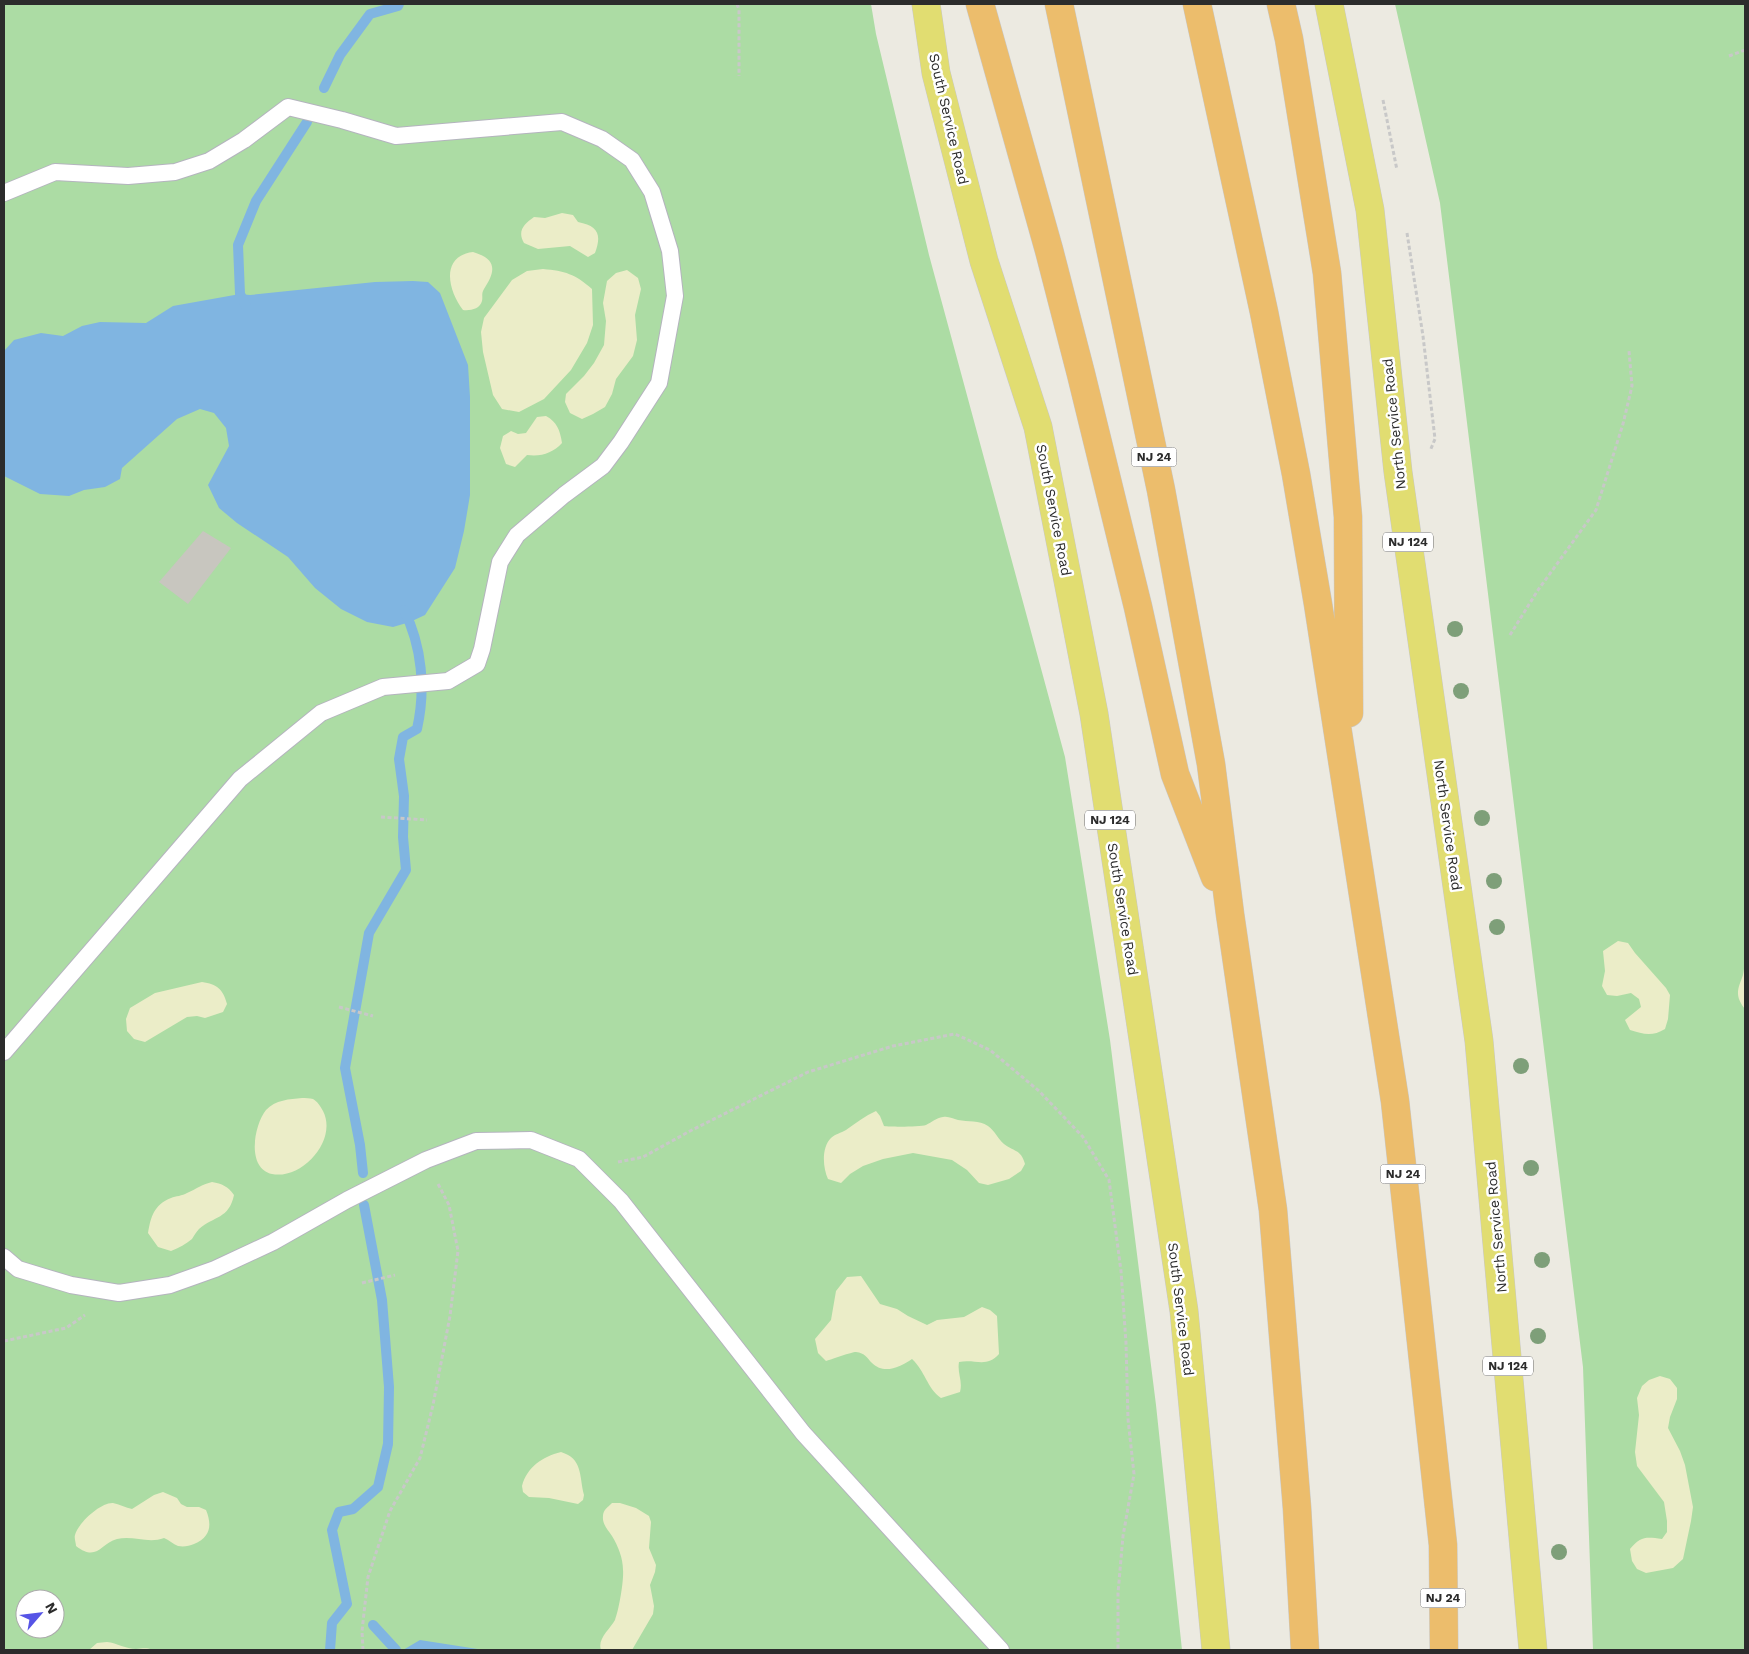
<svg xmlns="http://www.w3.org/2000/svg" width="1749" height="1654" font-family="'Work Sans',sans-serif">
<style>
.green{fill:#acdca4;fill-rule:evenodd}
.sand{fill:#ebedc8}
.water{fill:#80b5e1}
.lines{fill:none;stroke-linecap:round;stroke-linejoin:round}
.stream{stroke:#80b5e1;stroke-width:10}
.building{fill:#c8c6bf}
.service-casing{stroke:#b4b4be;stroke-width:18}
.primary-casing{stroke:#c8c8c8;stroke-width:29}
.motorway-casing{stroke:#c8c8c8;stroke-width:29}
.path{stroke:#c8c8c8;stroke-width:3;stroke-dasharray:4 2.5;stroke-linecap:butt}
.service{stroke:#fff;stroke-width:16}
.primary{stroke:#e1dd71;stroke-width:28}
.motorway{stroke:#ecbd6c;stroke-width:28}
.tree{fill:#7e9f79}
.labels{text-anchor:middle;stroke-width:5;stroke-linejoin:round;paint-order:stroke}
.shield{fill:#fff;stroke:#6b6b6b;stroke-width:1}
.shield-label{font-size:12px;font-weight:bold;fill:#2c2c2c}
.street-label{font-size:14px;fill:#2c2c2c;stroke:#fff}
</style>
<rect width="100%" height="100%" fill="#eceae1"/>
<path class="green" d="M4 4H871L876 34 929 255 1065 757 1110 1040 1156 1405 1182 1650H4ZM25 1599H55V1629H25Z
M1395 4H1745V1650H1593L1583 1367 1440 203Z"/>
<path class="sand" d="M562 213 573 215 578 222C598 226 602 234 595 253L588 257 570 246 538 249 524 243C517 231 524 224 534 217L545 218Z
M473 252C497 259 496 271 484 289 481 294 483 296 482 301 480 309 470 311 463 310 448 291 440 256 473 252Z
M543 269C565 271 575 274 592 289L593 325 587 343 571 370 544 399 519 412 502 409 493 395 483 352 481 332 484 318 512 280 527 271Z
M627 270 638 278 641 289 635 315 637 340 633 356 616 379 612 394 605 407 593 414 582 419 570 413 565 402 566 394 584 376 594 363 604 345 606 321 603 303 607 281 616 273Z
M546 416C557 422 560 430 562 443 553 453 541 457 527 455L515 467 506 464 500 448 503 436 511 431 518 434 526 433 537 417Z
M1618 941 1628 943 1635 953 1666 988 1670 995 1668 1019 1665 1029C1652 1037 1643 1034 1630 1030L1625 1020 1641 1007 1639 999 1631 993 1617 996 1607 995 1602 986 1605 971 1603 951Z
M1745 963V1009C1734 995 1738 989 1743 975 1744 971 1744 966 1745 963Z
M202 982C217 984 223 989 227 1004L223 1012 205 1018 197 1016 187 1017 145 1042 134 1039 127 1031 126 1019 130 1008 155 993Z
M302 1098C305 1098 310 1098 313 1099 317 1101 321 1107 323 1111 338 1140 302 1180 272 1174 246 1168 254 1125 266 1110 275 1100 290 1099 302 1098Z
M876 1111 880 1116 884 1126C890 1127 920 1127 926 1125 932 1122 936 1118 943 1117 949 1116 953 1119 958 1120 968 1122 979 1120 988 1126 995 1131 998 1139 1004 1144 1014 1152 1021 1149 1025 1164L1021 1171 1009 1179 988 1185 979 1183 967 1170 952 1160 913 1153 883 1159 863 1166 850 1174 841 1183 828 1179C823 1168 821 1148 831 1138 835 1134 841 1133 846 1130 856 1123 865 1116 876 1111Z
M212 1182C222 1184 228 1186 234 1195 229 1219 214 1216 199 1229 196 1232 194 1236 192 1239 186 1244 179 1248 171 1251L158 1247 148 1233C151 1216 154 1205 171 1198 176 1196 182 1196 187 1193 196 1189 203 1184 212 1182Z
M861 1276 880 1304 897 1309 908 1316 927 1325 937 1320 964 1317 982 1307 990 1310 997 1316 999 1354C987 1368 976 1359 959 1362 957 1373 963 1381 960 1392L941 1398C927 1388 925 1371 912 1359 900 1367 884 1375 872 1363 867 1358 865 1353 856 1352 851 1352 833 1359 826 1361L818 1353 815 1339 831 1320 836 1291 847 1277Z
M1660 1376 1670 1379 1677 1388V1399L1670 1417 1668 1428 1680 1451 1685 1465 1693 1507 1691 1521 1683 1559 1673 1568 1646 1573 1637 1569 1632 1561 1630 1549C1641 1536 1646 1537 1662 1539L1667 1532V1521L1664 1502 1637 1466 1635 1452 1639 1415 1637 1398 1642 1386 1649 1380Z
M561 1452C583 1459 579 1475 584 1495L583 1500 578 1504 549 1498 529 1497 523 1492 522 1486C527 1467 542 1457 561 1452Z
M163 1492 177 1498 181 1504 187 1507H199L206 1510C212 1525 211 1537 194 1544 189 1546 184 1547 178 1546 173 1544 169 1540 164 1538 148 1544 133 1535 117 1539 100 1544 97 1562 76 1546 76 1543 74 1538 75 1535 78 1523 101 1502 113 1503 119 1504 126 1508 132 1509L154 1495Z
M612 1503H620L636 1508 649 1516 651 1522 649 1548 656 1565 655 1572 650 1585 654 1606 653 1614 632 1650H601C597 1639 610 1629 615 1620 619 1610 624 1580 623 1570 623 1558 618 1546 612 1536 608 1530 602 1524 603 1516 603 1510 608 1507 612 1503Z
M107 1642C117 1643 126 1649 136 1649 142 1649 146 1647 152 1650H89L97 1643Z"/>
<path class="water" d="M413 281 428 282 440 293 468 365 470 397V495L464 531 455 568 425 615 410 622 393 627 367 622 341 609 315 588 288 557 237 523 219 508 208 485 229 446 226 428 214 413 200 409 177 419 122 468 120 479 105 487 84 490 69 496 40 494 4 476V351L14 340 41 333 63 336 82 326 100 322 146 323 173 306 240 294 250 295 375 282Z
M420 1640 484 1650H403Z"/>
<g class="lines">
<path class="stream" d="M324 88 340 55 370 14 398 6 399 4
M246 306 240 294 238 245 256 201 307 122
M363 1173 360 1145 345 1068 369 933 406 870 403 837 404 796 399 759 403 737 417 729C426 689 422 646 404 610
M373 1625 396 1650
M330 1650 332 1623 347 1604 332 1530 339 1512 353 1509 378 1487 388 1444 389 1387 382 1300 364 1205"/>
</g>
<path class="building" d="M203 531 231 548 188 604 159 582Z"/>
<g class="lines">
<defs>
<path id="service" d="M4 193 55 172 128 176 175 172 209 161 244 140 288 107 342 120 396 136 562 122 602 139 632 160 652 192 670 251 675 296 659 383 621 442 603 466 564 495 517 535 500 562 482 649 477 664 448 681 383 687 321 713 240 779 4 1052
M4 1257 18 1269 71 1285 119 1293 170 1285 215 1269 273 1242 347 1200 426 1160 476 1141 531 1140 579 1159 621 1201 803 1433 1001 1650"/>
<path id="primary" d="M926 4 936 73 984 261 1038 427 1094 714 1184 1311 1216 1650
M1329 4 1370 210 1398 472 1479 1041 1533 1650"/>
<path id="motorway" d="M980 4 1049 250 1081 374 1138 607 1175 774 1215 877
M1059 4 1161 490 1211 764 1230 914 1273 1210 1297 1508 1305 1650
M1197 4 1264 312 1296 474 1318 604 1395 1101 1443 1545 1444 1650
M1281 4 1289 39 1327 273 1348 517 1349 713"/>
</defs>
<use href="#service" class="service-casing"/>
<use href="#primary" class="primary-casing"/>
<use href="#motorway" class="motorway-casing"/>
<path class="path" d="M737 4 739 10V76
M1729 56 1745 50
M1383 100 1397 170
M1407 233 1423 336 1435 439 1430 451
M1510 635 1538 590 1596 510 1623 424 1632 386 1629 351
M381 817 427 820
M339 1007 373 1016
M618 1162 643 1157 690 1131 808 1072 893 1046 955 1034 990 1050 1039 1091 1083 1137 1109 1180 1121 1271 1126 1343 1128 1419 1134 1474 1123 1536 1118 1593V1650
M362 1283 395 1275
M4 1341 66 1328 85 1315
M363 1650 362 1631 368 1577 390 1511 420 1458 433 1405 450 1316 458 1251 449 1205 437 1182"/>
<use href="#service" class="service"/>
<use href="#primary" class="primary"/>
<use href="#motorway" class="motorway"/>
</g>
<g class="tree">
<circle cx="1455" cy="629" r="8"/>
<circle cx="1461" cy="691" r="8"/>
<circle cx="1482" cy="818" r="8"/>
<circle cx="1494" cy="881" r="8"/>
<circle cx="1497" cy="927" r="8"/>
<circle cx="1521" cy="1066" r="8"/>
<circle cx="1531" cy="1168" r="8"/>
<circle cx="1542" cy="1260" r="8"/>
<circle cx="1538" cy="1336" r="8"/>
<circle cx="1559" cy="1552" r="8"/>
</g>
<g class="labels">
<g class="shield">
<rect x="1131.5" y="447.5" width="45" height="19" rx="4"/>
<rect x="1383" y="532.5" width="50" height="19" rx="4"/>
<rect x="1085" y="810.5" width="50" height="19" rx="4"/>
<rect x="1380.5" y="1164.5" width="45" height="19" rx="4"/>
<rect x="1483" y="1356.5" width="50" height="19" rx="4"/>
<rect x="1420.5" y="1588.5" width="45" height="19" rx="4"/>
</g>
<g class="shield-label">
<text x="1154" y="461">NJ 24</text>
<text x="1408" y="546">NJ 124</text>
<text x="1110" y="824">NJ 124</text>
<text x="1403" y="1178">NJ 24</text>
<text x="1508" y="1370">NJ 124</text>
<text x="1443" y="1602">NJ 24</text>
</g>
<g class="street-label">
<text transform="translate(949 119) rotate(77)" y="5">South Service Road</text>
<text transform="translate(1394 424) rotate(-96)" y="5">North Service Road</text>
<text transform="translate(1054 510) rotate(79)" y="5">South Service Road</text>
<text transform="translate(1448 825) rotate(82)" y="5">North Service Road</text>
<text transform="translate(1123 909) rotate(81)" y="5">South Service Road</text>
<text transform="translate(1496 1227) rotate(-95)" y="5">North Service Road</text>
<text transform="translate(1181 1309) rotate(83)" y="5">South Service Road</text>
</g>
</g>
<rect width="1749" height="1654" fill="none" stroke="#2c2c2c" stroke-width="10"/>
<g transform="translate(40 1614) rotate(62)"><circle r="24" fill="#ffffff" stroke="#ababab"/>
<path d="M0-4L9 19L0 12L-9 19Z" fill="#5654e6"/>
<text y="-8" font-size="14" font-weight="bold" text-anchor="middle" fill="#2c2c2c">N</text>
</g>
</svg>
